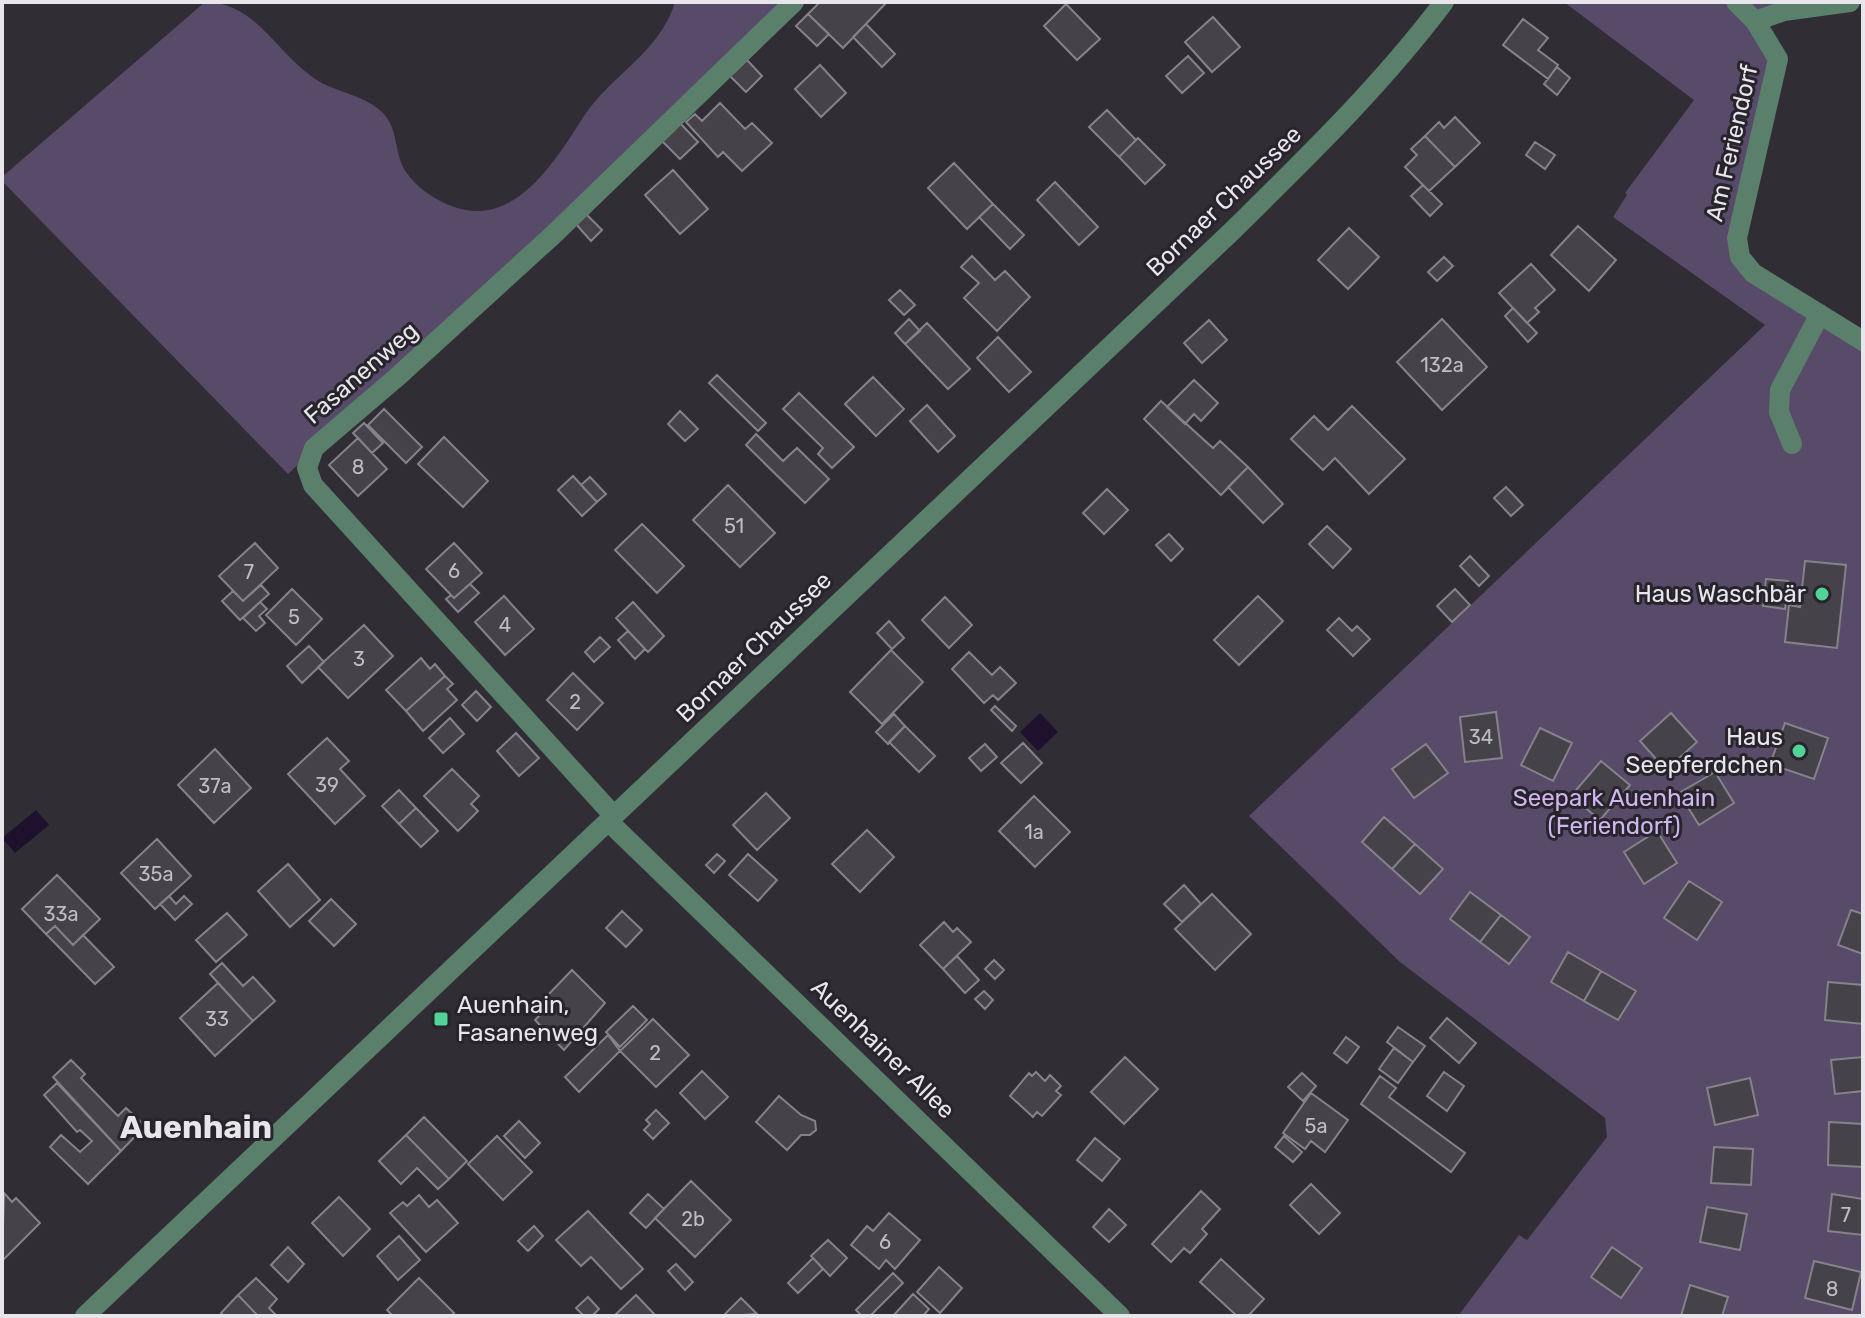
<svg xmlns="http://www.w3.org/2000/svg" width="1865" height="1318" font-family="Rubik,sans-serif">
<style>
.green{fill:#584a69}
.water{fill:#1f112e}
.building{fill:#454249;stroke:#85828a;stroke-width:2}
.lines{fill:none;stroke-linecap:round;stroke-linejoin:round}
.minor{stroke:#5a7f6a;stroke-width:20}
.poi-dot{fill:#51d397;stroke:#27242b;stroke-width:3}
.labels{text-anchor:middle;stroke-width:6;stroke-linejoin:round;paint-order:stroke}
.number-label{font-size:20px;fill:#bfbdc2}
.street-label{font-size:24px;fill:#e8e6ea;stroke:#27242b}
.poi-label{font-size:24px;fill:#e8e6ea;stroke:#27242b;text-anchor:end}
.park-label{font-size:24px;fill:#d0b5f0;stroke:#27242b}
.district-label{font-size:32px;font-weight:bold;fill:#e8e6ea;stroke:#27242b}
</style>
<rect width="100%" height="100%" fill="#312d35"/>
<path class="green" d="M205 2C254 2 275 50 311 76 331 92 361 93 381 111 400 129 393 153 406 172 418 189 435 200 454 207 514 228 554 163 582 119 609 76 660 53 675 2H794L288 474 2 181V177Z
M1564 2H1850L1755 21 1778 59 1740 257 1863 341V1316H1458L1519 1235 1527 1240 1607 1137 1605 1118 1400 962 1249 816 1765 325 1613 217 1627 195 1625 193 1694 100Z"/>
<path class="water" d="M1040 713 1058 732 1038 751 1020 732Z
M36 810 49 825 15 853 2 838Z"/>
<path class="building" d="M820 2H887L843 48 808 14Z
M1066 4 1100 39 1077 60 1044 26Z
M808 14 829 34 817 46 796 26Z
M1213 17 1240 47 1212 72 1185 42Z
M1523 19 1548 38 1538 50 1558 65 1548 79 1503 45Z
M866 24 895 54 882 67 853 37Z
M1188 56 1204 73 1182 93 1166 76Z
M747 60 762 76 746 92 730 76Z
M820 65 846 93 821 117 795 89Z
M1557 67 1570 78 1557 95 1544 84Z
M720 103 745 129 752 123 772 143 742 171 723 152 718 157 686 122 695 114 702 121Z
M1107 110 1136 140 1119 157 1089 127Z
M1455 117 1480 143 1455 167 1425 136 1439 122 1444 128Z
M679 122 698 142 680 159 661 140Z
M1425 136 1455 167 1429 191 1405 167 1417 155 1411 149Z
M1138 138 1165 165 1145 184 1119 157Z
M1535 142 1555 155 1545 169 1526 155Z
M954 163 993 204 967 229 928 188Z
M673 170 708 209 680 234 645 195Z
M1055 182 1098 227 1079 245 1037 200Z
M1423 185 1442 204 1430 216 1411 196Z
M993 204 1024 235 1010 249 979 217Z
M585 213 602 230 591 241 575 223Z
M1578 226 1616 260 1589 291 1551 255Z
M1349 228 1379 257 1348 289 1318 260Z
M972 256 995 280 1005 271 1030 297 997 331 964 298 979 283 961 267Z
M1444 257 1453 266 1437 281 1428 272Z
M1531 264 1555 290 1535 308 1539 312 1527 323 1499 293Z
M900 290 915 305 904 315 889 300Z
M1513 308 1537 333 1528 342 1505 316Z
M909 319 920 331 905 344 895 333Z
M1442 319 1487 367 1442 410 1397 362Z
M1209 320 1227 340 1202 363 1184 343Z
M927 323 970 369 948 389 905 344Z
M998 337 1031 372 1009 392 977 358Z
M717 375 766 423 758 431 709 383Z
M873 377 904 409 876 436 845 404Z
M1194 380 1218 403 1201 421 1194 414 1185 424 1167 407Z
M799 393 854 447 832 468 818 454 823 448 783 409Z
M1161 401 1213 448 1220 441 1248 467 1221 495 1144 419Z
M927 405 955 436 938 452 910 421Z
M1352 406 1405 459 1369 494 1335 458 1323 470 1291 439 1314 416 1328 430Z
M384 409 422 447 406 463 368 425Z
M680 411 698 429 685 441 668 424Z
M364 423 383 443 372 453 353 433Z
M756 434 783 461 797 448 829 479 805 503 746 445Z
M444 437 488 481 463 507 418 464Z
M358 438 387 469 358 496 329 465Z
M1248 467 1283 504 1263 523 1228 487Z
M573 476 597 502 582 516 558 490Z
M590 477 606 494 597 502 581 485Z
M728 485 775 533 740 567 693 520Z
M1506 487 1523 505 1511 516 1494 498Z
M1107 489 1128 510 1104 534 1083 513Z
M642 524 684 566 657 593 615 550Z
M1327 526 1351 549 1333 568 1309 544Z
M1169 534 1183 549 1171 561 1156 545Z
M255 543 278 568 243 601 219 576Z
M454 543 482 573 454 598 426 569Z
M1470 556 1489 576 1479 586 1460 566Z
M1805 561 1846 565 1837 648 1785 642 1789 605 1800 607Z
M1766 579 1788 581 1785 609 1763 606Z
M470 584 479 593 458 612 446 599 451 595 454 598Z
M261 585 269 594 240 620 222 601 233 591 243 601Z
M292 589 322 619 296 645 266 615Z
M1455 589 1470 605 1452 622 1437 606Z
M504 596 534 629 505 655 475 622Z
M1258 596 1283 621 1239 665 1214 640Z
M945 597 972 625 949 648 922 620Z
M260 602 267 609 259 616 265 623 256 631 243 618Z
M633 602 664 636 648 652 616 618Z
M1339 618 1352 631 1357 626 1370 639 1353 656 1327 630Z
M889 621 904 638 892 649 877 633Z
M364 625 393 656 348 698 318 667Z
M628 631 645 649 635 659 618 640Z
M600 637 610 647 594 662 585 652Z
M309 646 324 662 302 683 287 666Z
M891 650 923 682 882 724 850 692Z
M969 652 992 675 1000 667 1016 683 998 700 993 695 984 703 952 669Z
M421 658 430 669 435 664 445 676 406 711 386 690Z
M573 673 603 703 577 730 547 700Z
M445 676 453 684 447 689 457 700 423 731 406 711Z
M476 691 491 707 477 721 462 705Z
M995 706 1016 726 1012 731 991 710Z
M1496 712 1502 758 1465 762 1460 717Z
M1671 713 1697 742 1666 770 1640 741Z
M894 714 905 726 888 744 876 732Z
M450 718 464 734 443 753 429 738Z
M1785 723 1828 738 1814 779 1770 764Z
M905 726 935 756 919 772 889 742Z
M1540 728 1572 743 1553 781 1521 765Z
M516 733 539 758 519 776 497 751Z
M327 738 349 761 340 769 365 796 335 824 288 774Z
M1023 743 1042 763 1021 783 1001 763Z
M985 744 997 757 981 771 969 758Z
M1426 744 1448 773 1414 798 1392 769Z
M215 749 251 788 214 823 178 785Z
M1601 761 1630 785 1600 820 1571 796Z
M452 769 479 796 471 804 478 811 458 831 424 796Z
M1715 772 1734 803 1699 825 1679 793Z
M399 790 416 808 399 824 382 806Z
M766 793 790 818 757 850 733 825Z
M1034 796 1070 832 1035 867 999 831Z
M416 808 438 831 421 847 399 824Z
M1384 817 1415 844 1392 869 1362 842Z
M867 830 894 857 860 892 832 864Z
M1657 831 1677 863 1644 884 1624 852Z
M157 839 191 876 155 909 121 873Z
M1415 844 1443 869 1420 894 1392 869Z
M717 854 725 861 714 873 706 865Z
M748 854 777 880 758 901 729 875Z
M288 864 320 900 290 927 258 891Z
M57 875 100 919 73 945 55 926 46 934 22 909Z
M1689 881 1722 902 1697 940 1664 918Z
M1184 885 1201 904 1182 922 1164 904Z
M1470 892 1501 915 1480 942 1450 919Z
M1212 894 1251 934 1215 970 1175 929Z
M169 896 176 904 184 896 192 904 175 920 160 904Z
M331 899 356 924 334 946 309 921Z
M1851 910 1863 914V954L1838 945Z
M622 911 642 930 626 947 606 928Z
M227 913 247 935 216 962 196 940Z
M1501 915 1530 937 1509 964 1480 942Z
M944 922 953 932 957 928 971 942 943 969 920 945Z
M55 926 73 945 83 935 114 967 95 984 46 934Z
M1568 952 1601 971 1584 1001 1551 982Z
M957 956 979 980 965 993 943 969Z
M994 960 1004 970 995 979 985 969Z
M222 963 243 986 253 977 275 1001 253 1021 210 974Z
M572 970 605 1003 564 1050 535 1020 553 1002 547 996Z
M1601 971 1636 991 1618 1020 1584 1001Z
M1828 982 1863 985V1024L1825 1020Z
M218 983 253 1021 215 1056 180 1018Z
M984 991 993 1000 985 1009 975 999Z
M633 1006 647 1020 620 1047 606 1032Z
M1447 1018 1476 1043 1459 1063 1430 1038Z
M653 1019 689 1055 656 1087 620 1051Z
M1398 1027 1425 1046 1413 1062 1387 1042Z
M608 1035 620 1051 579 1092 565 1077Z
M1346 1037 1359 1047 1347 1063 1334 1053Z
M1394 1048 1413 1062 1398 1083 1379 1069Z
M1125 1057 1158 1089 1124 1124 1091 1092Z
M1863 1057V1091L1835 1094 1831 1060Z
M71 1060 85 1074 81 1078 118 1116 126 1108 145 1126 121 1151 53 1077Z
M702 1071 728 1097 705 1119 680 1093Z
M1036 1072 1045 1081 1050 1075 1061 1086 1056 1091 1061 1095 1042 1116 1037 1112 1033 1117 1010 1096 1029 1073 1032 1076Z
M1444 1072 1464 1086 1447 1111 1427 1096Z
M1302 1073 1316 1086 1303 1101 1288 1087Z
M1380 1076 1396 1088 1389 1097 1465 1153 1451 1172 1361 1104Z
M1750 1078 1758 1115 1715 1125 1707 1088Z
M57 1083 121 1151 88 1184 50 1147 61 1135 80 1152 92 1141 80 1130 77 1132 44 1095Z
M1311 1093 1348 1120 1325 1152 1311 1141 1305 1149 1283 1133Z
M779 1096 801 1115 815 1121 816 1130 810 1135H801L787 1150 756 1122Z
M656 1110 669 1123 653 1139 644 1130 650 1124 646 1120Z
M424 1117 467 1161 449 1179 406 1135Z
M519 1121 540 1143 525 1158 504 1136Z
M1829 1122 1863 1124V1167L1828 1165Z
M406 1135 449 1179 438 1189 417 1168 401 1184 379 1161Z
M497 1136 532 1172 503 1200 468 1164Z
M1284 1136 1302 1152 1293 1162 1275 1147Z
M1095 1138 1120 1159 1102 1181 1077 1160Z
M1714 1147 1753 1149 1751 1185 1711 1183Z
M691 1181 731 1220 695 1257 655 1218Z
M1311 1184 1340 1213 1319 1234 1290 1205Z
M1201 1191 1220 1209 1202 1229 1207 1234 1190 1253 1184 1248 1171 1262 1152 1244Z
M4 1193 12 1202 16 1198 40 1223 2 1261Z
M648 1194 664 1209 646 1228 630 1213Z
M1832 1194 1863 1199V1235L1828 1231Z
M419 1195 429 1207 437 1200 458 1223 426 1252 390 1213 403 1202 407 1206Z
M339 1197 370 1229 343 1256 312 1223Z
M1707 1207 1747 1214 1740 1250 1700 1242Z
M1109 1209 1126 1225 1109 1242 1093 1227Z
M588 1211 643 1269 621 1289 591 1257 581 1266 556 1240Z
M889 1213 920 1240 895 1269 886 1260 879 1269 851 1245 867 1226 873 1231Z
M534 1226 543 1236 528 1251 518 1241Z
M399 1236 420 1260 398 1280 377 1256Z
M828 1240 847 1258 830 1276 811 1256Z
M288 1247 304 1264 288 1282 271 1265Z
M1612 1247 1642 1268 1621 1298 1591 1277Z
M813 1258 823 1269 798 1293 788 1283Z
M1221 1259 1264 1299 1248 1316H1237L1200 1282Z
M1814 1261 1861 1272 1852 1310 1805 1298Z
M676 1264 693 1282 685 1290 668 1271Z
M939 1267 962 1288 940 1313 917 1292Z
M893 1273 903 1283 870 1316H862L856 1310Z
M256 1278 277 1299 269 1308 277 1316H258L238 1295Z
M419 1278 454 1313 451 1316H393L387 1310Z
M1690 1285 1728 1297 1722 1316H1681Z
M913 1294 929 1309 923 1316H893Z
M238 1295 258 1316H224L221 1313Z
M636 1295 656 1316H614Z
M588 1297 599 1309 592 1316H584L576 1308Z
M741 1298 757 1314 728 1316 725 1314Z"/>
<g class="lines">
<path class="minor" d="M1736 2 1755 21 1778 59 1737 238 1740 257 1753 273 1863 341
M1755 21 1784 11 1850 2
M1792 444 1779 412 1780 390 1820 314
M614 816 313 485 307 468 314 448 396 378 553 235 794 2
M608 821 1120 1316
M85 1316 1229 234C1305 159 1380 87 1444 2"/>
</g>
<g class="poi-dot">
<circle cx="1822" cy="594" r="8"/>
<circle cx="1799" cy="751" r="8"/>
<rect x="433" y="1011" width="16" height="16" rx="4"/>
</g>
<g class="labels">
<g class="number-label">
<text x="1442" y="372">132a</text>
<text x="358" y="474">8</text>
<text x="734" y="533">51</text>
<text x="454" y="578">6</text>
<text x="249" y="579">7</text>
<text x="294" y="624">5</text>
<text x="505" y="632">4</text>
<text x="359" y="666">3</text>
<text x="575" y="709">2</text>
<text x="1481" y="744">34</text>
<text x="327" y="792">39</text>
<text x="215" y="793">37a</text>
<text x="1034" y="839">1a</text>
<text x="156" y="881">35a</text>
<text x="61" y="921">33a</text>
<text x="217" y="1026">33</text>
<text x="655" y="1060">2</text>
<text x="1316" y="1133">5a</text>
<text x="1846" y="1222">7</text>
<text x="693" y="1226">2b</text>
<text x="885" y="1249">6</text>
<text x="1832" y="1296">8</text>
</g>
<g class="street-label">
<text transform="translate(1732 143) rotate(-77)" y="8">Am Feriendorf</text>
<text transform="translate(1224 201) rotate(-44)" y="8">Bornaer Chaussee</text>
<text transform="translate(361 373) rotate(-41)" y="8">Fasanenweg</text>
<text transform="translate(754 647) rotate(-44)" y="8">Bornaer Chaussee</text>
<text transform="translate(883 1049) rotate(44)" y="8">Auenhainer Allee</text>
</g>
<g class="poi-label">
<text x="1806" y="602">Haus Waschbär</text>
<text x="1783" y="745">Haus<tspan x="1783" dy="28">Seepferdchen</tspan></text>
<text x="457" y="1013" text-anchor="start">Auenhain,<tspan x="457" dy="28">Fasanenweg</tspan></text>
</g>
<g class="park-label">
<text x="1614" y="806">Seepark Auenhain<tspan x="1614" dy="28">(Feriendorf)</tspan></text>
</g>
<g class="district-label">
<text x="196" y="1138">Auenhain</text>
</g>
</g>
<rect width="1865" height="1318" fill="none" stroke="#e8e6ea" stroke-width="8"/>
</svg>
